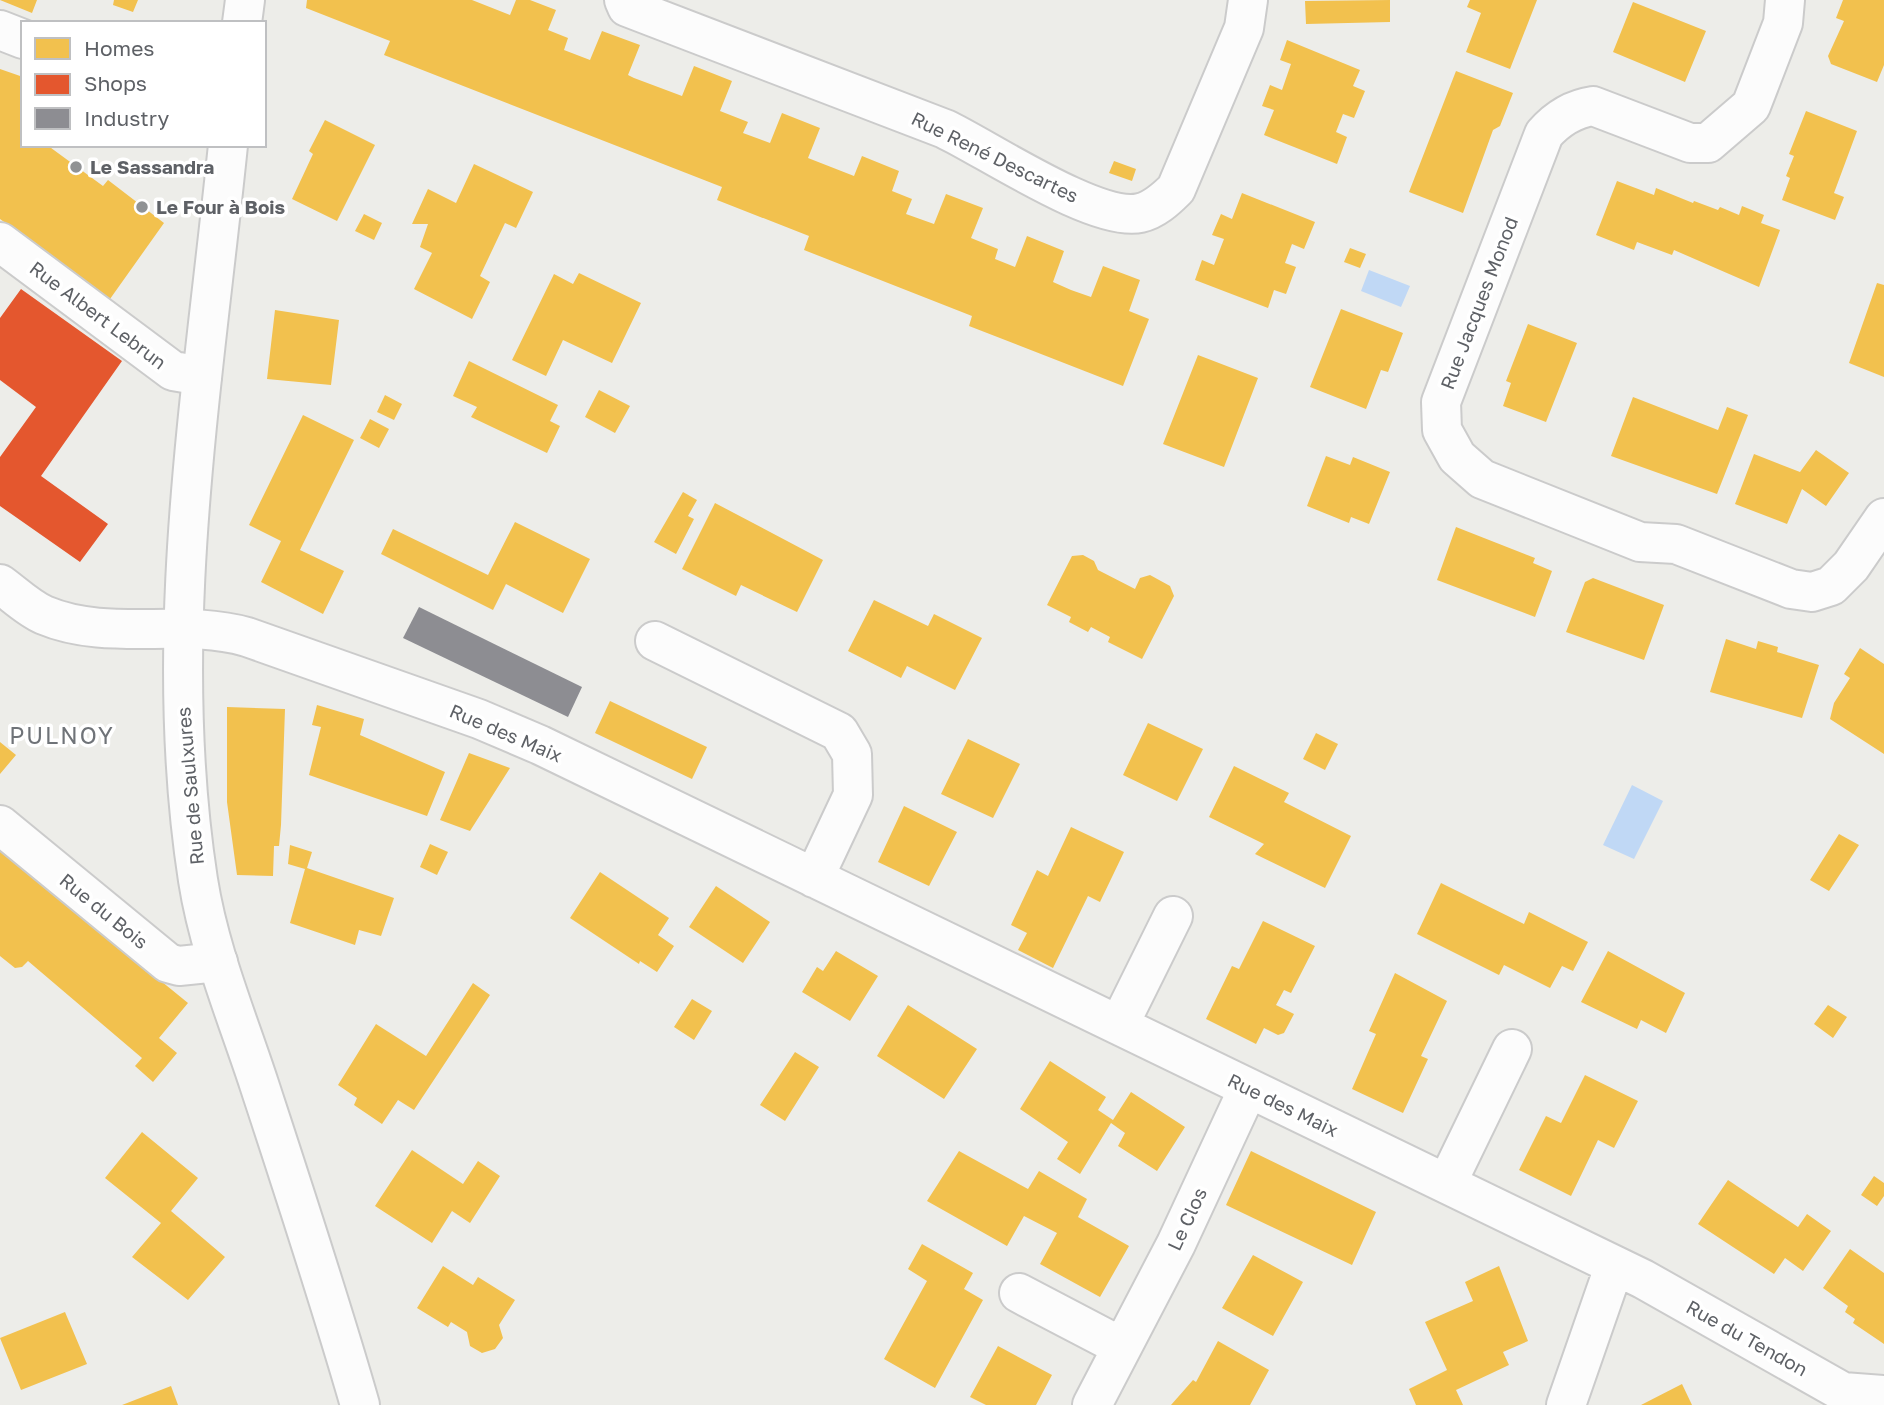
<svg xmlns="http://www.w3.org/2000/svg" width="1884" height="1405" font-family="'Golos Text',sans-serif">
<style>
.water{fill:#c0d8f5}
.homes{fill:#f2c14e}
.shops{fill:#e4572e}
.industry{fill:#8d8d92}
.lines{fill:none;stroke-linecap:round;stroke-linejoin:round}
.minor-casing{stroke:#cbcbcb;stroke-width:42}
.tertiary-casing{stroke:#cbcbcb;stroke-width:42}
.minor{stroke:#fcfcfc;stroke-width:38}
.tertiary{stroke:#fcfcfc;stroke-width:38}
.poi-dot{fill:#909294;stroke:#fff;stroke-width:2.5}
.labels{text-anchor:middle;stroke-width:7;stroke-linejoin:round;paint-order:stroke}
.street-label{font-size:19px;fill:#5e6166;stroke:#fff}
.poi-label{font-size:19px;font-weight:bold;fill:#5e6166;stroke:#fff;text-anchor:start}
.quarter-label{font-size:23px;letter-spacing:2px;fill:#6f7378;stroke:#fff}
</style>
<rect width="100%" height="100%" fill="#edede9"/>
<path class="water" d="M1369 270 1410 286 1401 307 1361 291Z
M1632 785 1663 801 1634 859 1603 845Z"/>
<path class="homes" d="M0 0H37L32 13Z
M114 0H138L133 12 113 5Z
M307 0H472L510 15 516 0H530L556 10 548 30 568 38 564 50 590 60 602 31 640 45 628 75 634 78 682 96 694 66 732 81 720 111 748 122 743 133 770 143 782 113 820 128 808 158 854 176 862 156 899 171 892 191 912 199 906 214 934 224 946 194 983 208 971 238 998 249 995 259 1015 267 1027 236 1064 251 1053 282 1071 290 1091 297 1103 266 1140 280 1129 311 1149 319 1123 386 969 326 972 316 804 250 809 236 717 200 722 187 384 55 390 41 306 8Z
M1390 0V22L1306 24 1305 1Z
M1470 0H1537L1510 69 1466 52 1481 13 1467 7Z
M1843 0H1884V65L1877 82 1831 64 1828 56 1844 21 1836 18Z
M1633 2 1706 31 1685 82 1613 52Z
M1287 40 1360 70 1353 86 1365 91 1354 118 1343 114 1336 132 1347 137 1337 164 1264 135 1274 110 1262 106 1270 85 1282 90 1291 64 1280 60Z
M0 69 23 77V145H47L103 186 108 180 164 223 110 299 0 219Z
M1456 71 1513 93 1500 126 1493 130 1463 213 1409 192Z
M1806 111 1857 131 1834 193 1844 197 1835 220 1782 200 1790 178 1786 176 1794 156 1789 154Z
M325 120 375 145 337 221 292 199 313 154 309 151Z
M1114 161 1136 169 1132 181 1109 173Z
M474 164 533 192 516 228 505 223 480 276 490 282 472 319 414 289 432 253 420 247 428 224H412L428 189 456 203Z
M1617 181 1654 195 1656 188 1693 203 1694 201 1718 210 1720 207 1739 215 1742 206 1764 215 1761 223 1780 230 1759 287 1674 250 1672 255 1637 242 1634 250 1596 235Z
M1242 193 1315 222 1304 249 1292 244 1285 263 1296 267 1286 294 1274 290 1268 308 1195 280 1202 260 1214 265 1224 239 1212 235 1221 214 1232 219Z
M364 214 382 223 374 240 355 231Z
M1350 248 1366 254 1360 268 1344 262Z
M579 273 641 303 612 363 563 340 546 376 512 360 554 274 573 284Z
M1877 283 1884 285V377L1849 363Z
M1341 309 1403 333 1388 372 1381 370 1366 409 1310 387Z
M275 310 339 320 331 385 267 379Z
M1528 324 1577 343 1546 422 1503 406 1511 383 1506 381Z
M1198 355 1258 378 1224 467 1163 444Z
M469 361 558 405 550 421 560 426 547 453 471 417 477 407 453 396Z
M599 390 630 406 615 433 585 417Z
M385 395 402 404 394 420 377 412Z
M1633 397 1718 430 1727 407 1748 415 1717 494 1611 456Z
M303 415 354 440 300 550 344 571 323 614 261 582 281 541 249 525Z
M370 419 389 429 379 448 360 438Z
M1816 450 1849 473 1826 506 1802 489 1787 524 1735 504 1754 454 1800 472Z
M1326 456 1350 465 1353 457 1390 472 1369 524 1351 517 1349 523 1307 506Z
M683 492 697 500 688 516 694 519 676 554 654 542Z
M715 503 823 560 797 612 741 585 736 596 682 569Z
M515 522 590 559 563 613 506 584 493 610 381 554 393 529 488 575Z
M1456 527 1535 558 1533 563 1552 571 1535 617 1437 580Z
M1083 555 1094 561 1098 570 1135 589 1140 578 1150 575 1170 586 1174 596 1142 659 1108 642 1110 637 1091 627 1088 632 1069 622 1071 617 1047 605 1072 556Z
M1593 578 1664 605 1644 660 1566 632 1585 582Z
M874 600 928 626 934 614 982 638 955 690 907 666 901 678 848 651Z
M1726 639 1756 649 1758 641 1778 647 1777 652 1819 665 1802 718 1710 692Z
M1860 648 1884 664V754L1830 719 1834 703 1850 678 1844 674Z
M610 701 707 747 692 779 595 733Z
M317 705 364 719 360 735 445 772 427 816 309 775 321 727 312 725Z
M227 707 285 709 281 825 279 846H274L273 876 237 875 227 802Z
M1148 723 1203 749 1177 801 1123 775Z
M1316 733 1338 744 1325 770 1303 759Z
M968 739 1020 764 993 818 941 794Z
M0 742 16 755 0 774Z
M469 753 510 768 470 831 440 820Z
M1234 766 1289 793 1284 802 1351 836 1325 888 1255 854 1264 844 1209 817Z
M904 806 957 832 929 886 878 862Z
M1071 827 1124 852 1100 902 1088 896 1053 968 1018 950 1027 933 1011 925 1037 870 1048 876Z
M1839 834 1859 845 1829 891 1810 880Z
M430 844 448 852 437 875 420 867Z
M290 845 312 852 307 868 394 898 381 936 359 930 355 945 290 923 305 869 288 864Z
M0 850 188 1003 159 1038 177 1053 153 1082 135 1066 142 1058 28 961 22 967 15 968 0 956Z
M600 872 669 918 658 935 674 946 657 972 640 961 639 964 570 918Z
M1441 883 1524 924 1529 912 1588 942 1573 971 1562 966 1550 988 1504 965 1499 975 1417 934Z
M716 886 770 922 743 963 689 927Z
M1263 921 1315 946 1291 993 1284 990 1276 1005 1294 1014 1284 1033 1278 1035 1264 1028 1256 1044 1206 1019 1232 966 1239 969Z
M836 951 878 976 850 1021 802 992 817 967 823 971Z
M1608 951 1685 993 1666 1033 1641 1020 1637 1029 1581 1002Z
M1395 973 1447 1001 1421 1056 1428 1059 1403 1113 1352 1089 1376 1034 1369 1031Z
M473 983 490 995 414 1110 398 1100 382 1124 354 1105 357 1098 338 1085 376 1024 426 1056Z
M692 999 712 1011 694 1040 674 1027Z
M908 1005 977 1049 944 1099 877 1056Z
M1828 1005 1847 1017 1833 1038 1814 1024Z
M795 1052 819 1067 785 1121 760 1105Z
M1050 1061 1106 1097 1098 1110 1113 1120 1131 1092 1185 1127 1157 1171 1118 1146 1125 1133 1111 1123 1080 1174 1057 1159 1068 1142 1020 1109Z
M1585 1075 1638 1101 1614 1148 1598 1140 1571 1196 1519 1170 1546 1116 1561 1123Z
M142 1132 198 1178 171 1211 225 1257 188 1300 132 1257 161 1223 105 1178Z
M412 1150 463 1184 478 1161 500 1176 470 1223 452 1211 432 1243 375 1206Z
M959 1151 1028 1189 1039 1171 1087 1199 1078 1217 1129 1246 1100 1297 1040 1264 1057 1233 1024 1216 1007 1246 927 1201Z
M1251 1151 1376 1212 1352 1265 1226 1205Z
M1874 1176 1884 1183V1196L1877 1206 1861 1195Z
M1728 1180 1798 1227 1807 1214 1831 1231 1803 1271 1785 1258 1774 1274 1698 1224Z
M922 1244 973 1273 964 1289 983 1300 935 1388 884 1359 927 1281 908 1269Z
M1850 1249 1884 1273V1344L1853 1323 1855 1319 1845 1312 1848 1306 1823 1288Z
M1253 1255 1303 1282 1273 1336 1222 1308Z
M443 1266 473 1285 478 1277 515 1300 499 1325 503 1338 495 1349 482 1353 470 1346 467 1332 451 1322 448 1327 417 1308Z
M1499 1266 1528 1341 1503 1352 1509 1365 1456 1390 1463 1405H1416L1409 1389 1447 1370 1425 1322 1473 1301 1465 1282Z
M65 1312 87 1364 21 1390 0 1338Z
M1218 1341 1269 1370 1250 1405H1171L1193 1380 1196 1382Z
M998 1346 1052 1375 1036 1405H986L970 1397Z
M1682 1384 1692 1405H1641Z
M171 1386 178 1405H122Z"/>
<path class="shops" d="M21 289 122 361 41 476 108 524 80 562 0 506V457L36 407 0 380V318Z"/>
<path class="industry" d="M419 607 582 687 568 717 403 638Z"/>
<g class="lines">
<defs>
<path id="minor" d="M624 0 627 7 945 129C987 149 1097 223 1140 213 1154 210 1166 199 1176 189L1244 28 1248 0
M1785 0 1783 23 1751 106 1708 143H1690L1593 106C1573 109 1558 118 1544 134L1441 402 1442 430 1457 457 1482 479 1640 542 1676 544 1791 589 1812 592 1831 586 1851 566 1884 518
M0 30 23 39
M0 242 173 371 202 376
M0 584C14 594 28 608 44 615 108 642 181 618 247 637L479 719 540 745 1643 1279 1843 1392 1884 1395
M655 641 839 732 852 754 853 795 814 878
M0 825 168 963 179 966 218 962
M1119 1025 1173 916
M1447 1183 1512 1049
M1019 1293 1122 1347
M1092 1405 1176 1244 1248 1089
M1566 1405 1614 1267"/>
<path id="tertiary" d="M242 23 245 0
M228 145C203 389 160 636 198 880 209 950 237 1017 259 1084 294 1191 329 1297 360 1405"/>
</defs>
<use href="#minor" class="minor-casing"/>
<use href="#tertiary" class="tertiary-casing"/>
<use href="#minor" class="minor"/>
<use href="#tertiary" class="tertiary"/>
</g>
<g class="poi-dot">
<circle cx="76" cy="167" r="7"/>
<circle cx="142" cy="207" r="7"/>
</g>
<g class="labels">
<g class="street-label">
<text transform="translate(995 157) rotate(26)" y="7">Rue René Descartes</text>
<text transform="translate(1479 303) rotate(-69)" y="7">Rue Jacques Monod</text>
<text transform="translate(98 315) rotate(37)" y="7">Rue Albert Lebrun</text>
<text transform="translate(506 733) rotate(23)" y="7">Rue des Maix</text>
<text transform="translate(190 786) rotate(-95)" y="7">Rue de Saulxures</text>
<text transform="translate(104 911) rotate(39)" y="7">Rue du Bois</text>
<text transform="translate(1283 1105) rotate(26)" y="7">Rue des Maix</text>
<text transform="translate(1187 1219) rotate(-65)" y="7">Le Clos</text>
<text transform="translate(1747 1338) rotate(29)" y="7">Rue du Tendon</text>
</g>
<g class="poi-label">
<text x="90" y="174">Le Sassandra</text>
<text x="156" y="214">Le Four à Bois</text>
</g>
<g class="quarter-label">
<text x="62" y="744">PULNOY</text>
</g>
</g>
<rect x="21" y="21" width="245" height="126" fill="#ffffff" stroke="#bfc0c2" stroke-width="2"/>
<rect x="35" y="38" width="35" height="21" fill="#f2c14e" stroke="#bfc0c2" stroke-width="2"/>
<text x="84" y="56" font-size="21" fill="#5e6166">Homes</text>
<rect x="35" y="74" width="35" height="21" fill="#e4572e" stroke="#bfc0c2" stroke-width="2"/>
<text x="84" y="91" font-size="21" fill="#5e6166">Shops</text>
<rect x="35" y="108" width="35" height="21" fill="#8d8d92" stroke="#bfc0c2" stroke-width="2"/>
<text x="84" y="126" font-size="21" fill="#5e6166">Industry</text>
</svg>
